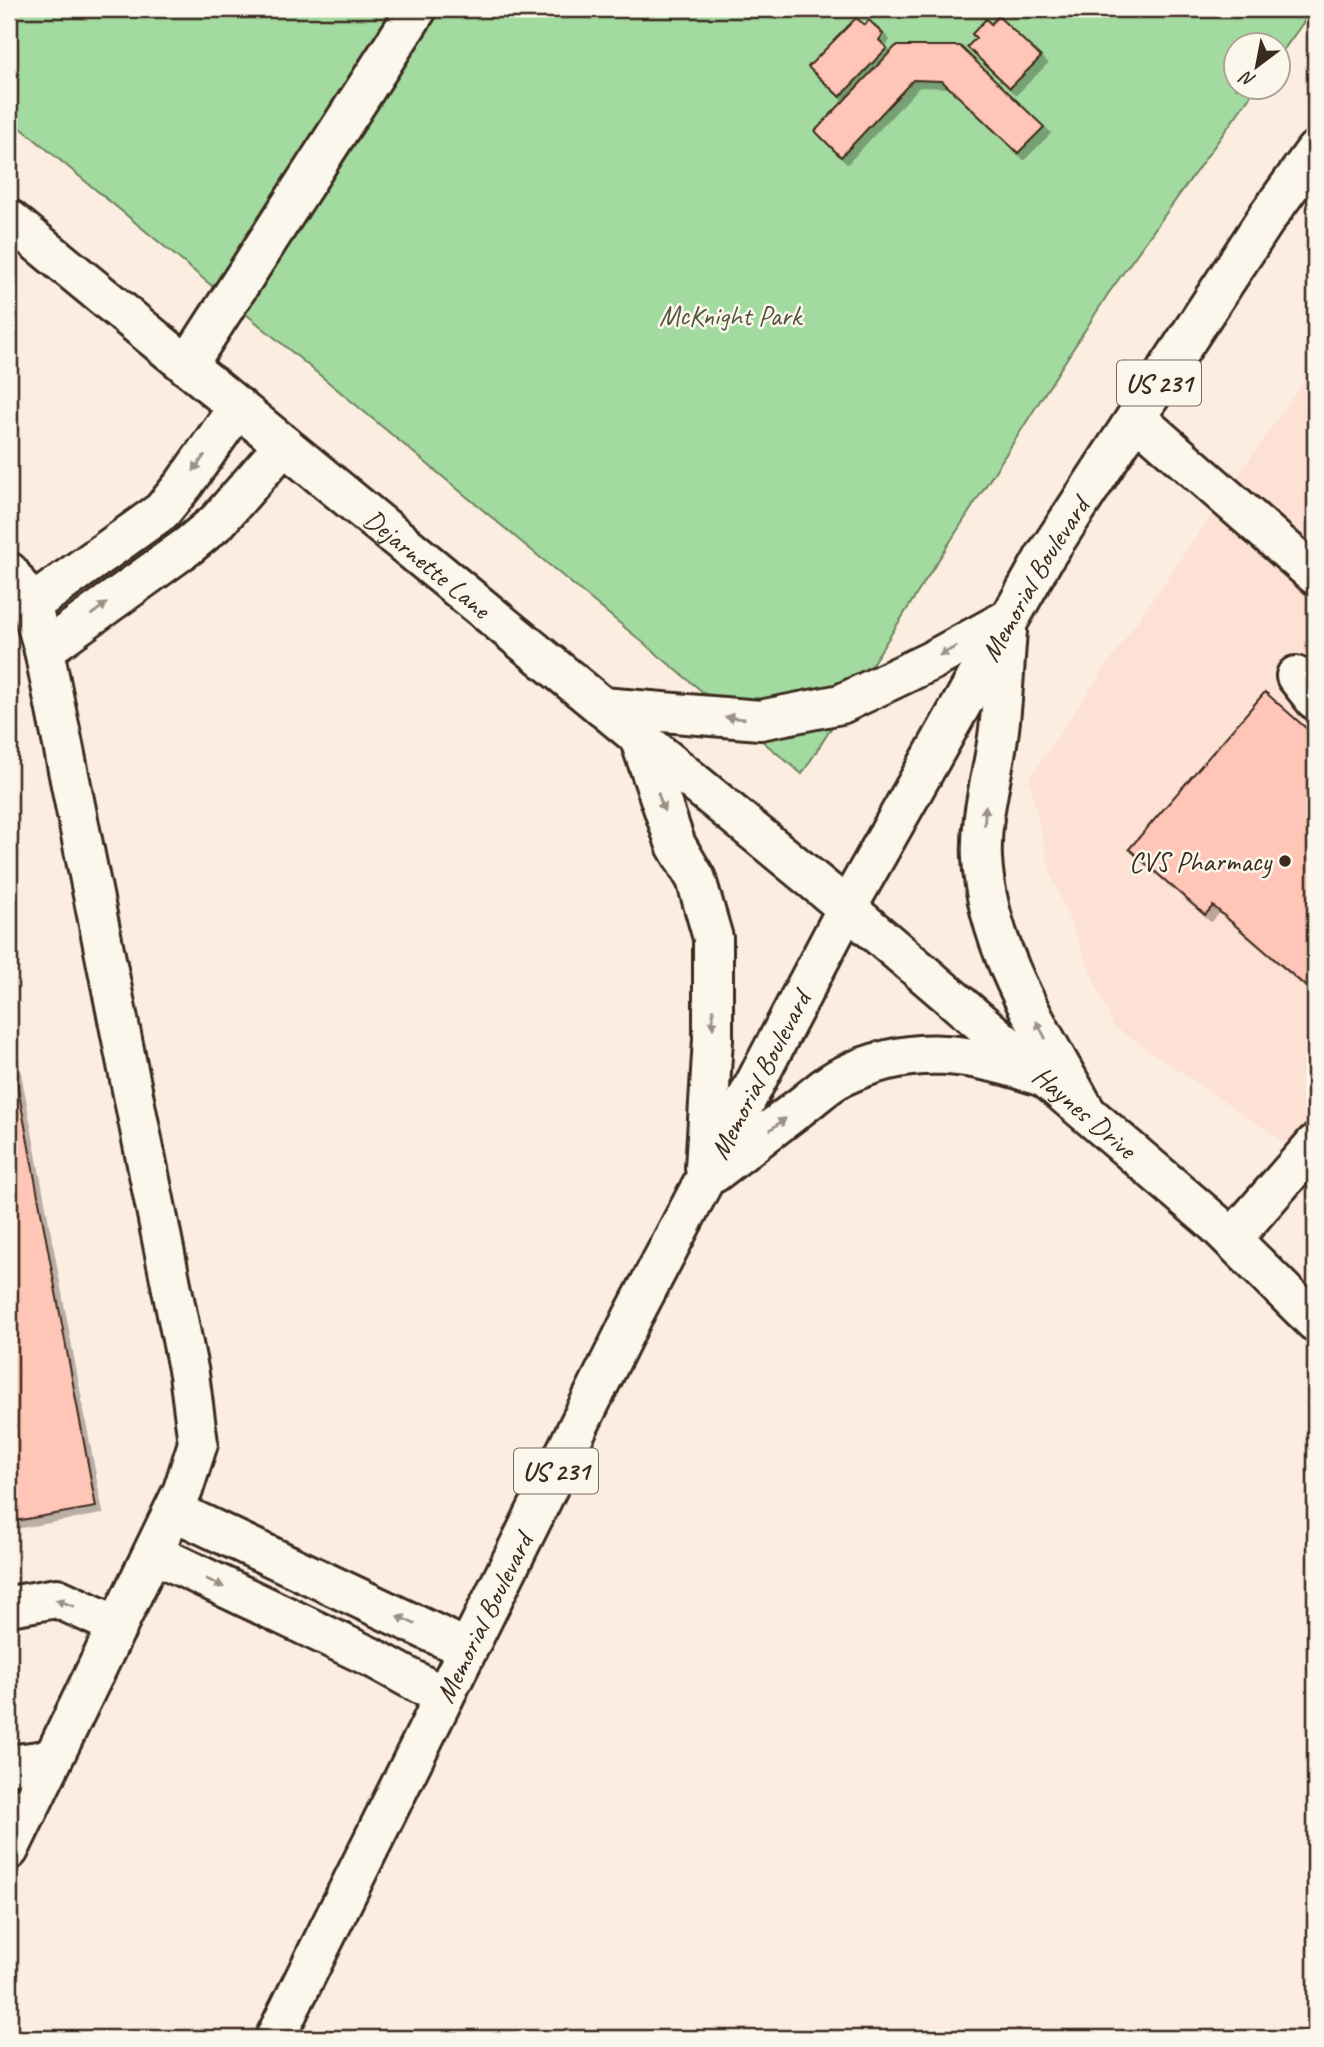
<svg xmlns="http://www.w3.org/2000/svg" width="1324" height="2047" font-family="Caveat,sans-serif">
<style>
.built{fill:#fde1d4}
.green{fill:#a2da9f;stroke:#6e825e;stroke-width:2}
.building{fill:#ffc5b6;stroke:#3b2a1e;stroke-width:2;filter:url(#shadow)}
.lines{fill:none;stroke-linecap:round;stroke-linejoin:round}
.minor-casing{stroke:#3b2a1e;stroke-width:44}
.major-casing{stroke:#3b2a1e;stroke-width:44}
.minor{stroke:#fbf7ec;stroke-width:38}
.major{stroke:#fbf7ec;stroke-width:38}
.oneway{fill:#9b9085}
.poi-dot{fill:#3b2a1e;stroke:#fbf7ec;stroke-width:2.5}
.labels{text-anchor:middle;stroke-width:5;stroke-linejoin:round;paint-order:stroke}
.shield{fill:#fbf7ec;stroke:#75685c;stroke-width:2}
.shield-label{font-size:26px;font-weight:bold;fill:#3b2a1e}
.park-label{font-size:28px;fill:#55563e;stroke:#fbf7ec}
.street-label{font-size:28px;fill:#3b2a1e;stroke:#fbf7ec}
.poi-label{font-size:28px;fill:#3b2a1e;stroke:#fbf7ec;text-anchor:end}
</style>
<defs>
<filter id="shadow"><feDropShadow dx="6" dy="6" stdDeviation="0" flood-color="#0004"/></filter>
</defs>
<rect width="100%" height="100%" fill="#fcede1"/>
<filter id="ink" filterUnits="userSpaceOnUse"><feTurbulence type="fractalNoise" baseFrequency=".0143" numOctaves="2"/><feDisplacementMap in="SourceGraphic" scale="14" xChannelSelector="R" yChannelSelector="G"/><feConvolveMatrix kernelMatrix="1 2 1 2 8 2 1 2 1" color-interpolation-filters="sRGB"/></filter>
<g filter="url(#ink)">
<path class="built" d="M1315 365V1163L1113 1026 1051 875 1029 778Z"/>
<path class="green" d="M9 9H1313L1279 56 1278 46H1236V88H1256L1108 294 802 774 9 118Z"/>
<path class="building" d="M998 16 1041 57 1010 88 967 47 976 38 972 34 986 19 991 24Z
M856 18 865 25 869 20 883 34 879 40 887 48 840 97 808 67Z
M896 46H960L1044 127 1018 153 942 81 913 80 841 157 815 131Z
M1265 692 1315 736V984L1310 990 1213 906 1205 915 1129 849Z
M9 1040 96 1507 9 1522Z"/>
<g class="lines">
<defs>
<g id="minor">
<path d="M187 366 417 9"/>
<path d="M1136 418 1315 575"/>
<path d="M9 572 31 605 44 650 189 1374 198 1443 183 1490 9 1850"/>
<path d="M31 605 162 511 184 484 238 407"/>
<path d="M44 650 188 546 218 521 284 445"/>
<path d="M1296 676 1315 700"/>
<path id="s1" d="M847 908 1216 1224 1315 1322"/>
<path d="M1232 1239 1315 1144"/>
<path d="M174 1511 467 1649"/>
<path d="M153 1553 375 1659 444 1697"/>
<path d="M9 1606 57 1598 118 1626"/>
<path d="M9 1765 53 1759"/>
</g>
<g id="major">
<path id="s2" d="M9 219 847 908"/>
<path d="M1007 631C1004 666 1003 702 998 737 992 778 980 817 982 858 987 951 1043 1033 1086 1112"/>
<path d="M602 707 760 720 841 704 931 661 1008 619"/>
<path d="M639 737 676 845 696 879 713 938V1039L705 1168"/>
<path d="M714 1173C744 1150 774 1127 804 1104 816 1095 829 1082 843 1076 913 1042 975 1053 1046 1078"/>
<path id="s3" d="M275 2038 633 1316 847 908 1044 558 1268 216 1315 151"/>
</g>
</defs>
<use href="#minor" class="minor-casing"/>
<use href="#major" class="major-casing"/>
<use href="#minor" class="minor"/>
<use href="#major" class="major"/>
</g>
<defs><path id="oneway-solid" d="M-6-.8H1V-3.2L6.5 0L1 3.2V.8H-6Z" transform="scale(1.75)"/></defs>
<g class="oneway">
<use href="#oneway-solid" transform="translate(199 463) rotate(125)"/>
<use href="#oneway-solid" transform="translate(99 609) rotate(-37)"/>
<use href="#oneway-solid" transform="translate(948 651) rotate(152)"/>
<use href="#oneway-solid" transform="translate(735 718) rotate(-175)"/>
<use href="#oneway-solid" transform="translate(661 802) rotate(71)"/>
<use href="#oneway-solid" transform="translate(985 815) rotate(-87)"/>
<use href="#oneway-solid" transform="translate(713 1019) rotate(90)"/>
<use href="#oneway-solid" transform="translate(1041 1030) rotate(-118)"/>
<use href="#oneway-solid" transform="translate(778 1124) rotate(-37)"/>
<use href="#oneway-solid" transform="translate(215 1583) rotate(26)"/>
<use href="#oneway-solid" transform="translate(65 1603) rotate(-159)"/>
<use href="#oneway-solid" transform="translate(406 1620) rotate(-155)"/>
</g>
</g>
<circle class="poi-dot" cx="1285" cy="861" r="7"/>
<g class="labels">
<g class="shield">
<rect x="1117" y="360.5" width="84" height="45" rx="5"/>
<rect x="514" y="1448.5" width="84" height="45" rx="5"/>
</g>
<g class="shield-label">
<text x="1159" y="392">US 231</text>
<text x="556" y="1480">US 231</text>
</g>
<g class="park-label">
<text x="730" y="325">McKnight Park</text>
</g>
<g class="street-label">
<text dy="10" stroke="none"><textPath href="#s2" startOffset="542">Dejarnette Lane</textPath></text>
<text dy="10" stroke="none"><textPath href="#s3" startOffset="1645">Memorial Boulevard</textPath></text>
<text dy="10" stroke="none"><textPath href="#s3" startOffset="1078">Memorial Boulevard</textPath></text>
<text dy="10" stroke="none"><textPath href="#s1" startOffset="313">Haynes Drive</textPath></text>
<text dy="10" stroke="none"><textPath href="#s3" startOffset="469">Memorial Boulevard</textPath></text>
</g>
<g class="poi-label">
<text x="1271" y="871">CVS Pharmacy</text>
</g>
</g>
<rect width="1324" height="2047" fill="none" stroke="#fbf7ec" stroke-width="35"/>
<rect x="18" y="18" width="1289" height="2012" fill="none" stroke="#3b2a1e" stroke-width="2.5" filter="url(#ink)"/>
<g transform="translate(1257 66) rotate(212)"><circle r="33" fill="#fbf7ec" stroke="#aea59a" stroke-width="2"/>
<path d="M0-5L12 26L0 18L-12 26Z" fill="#3b2a1e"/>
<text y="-10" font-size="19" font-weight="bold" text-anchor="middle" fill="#3b2a1e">N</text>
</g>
</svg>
